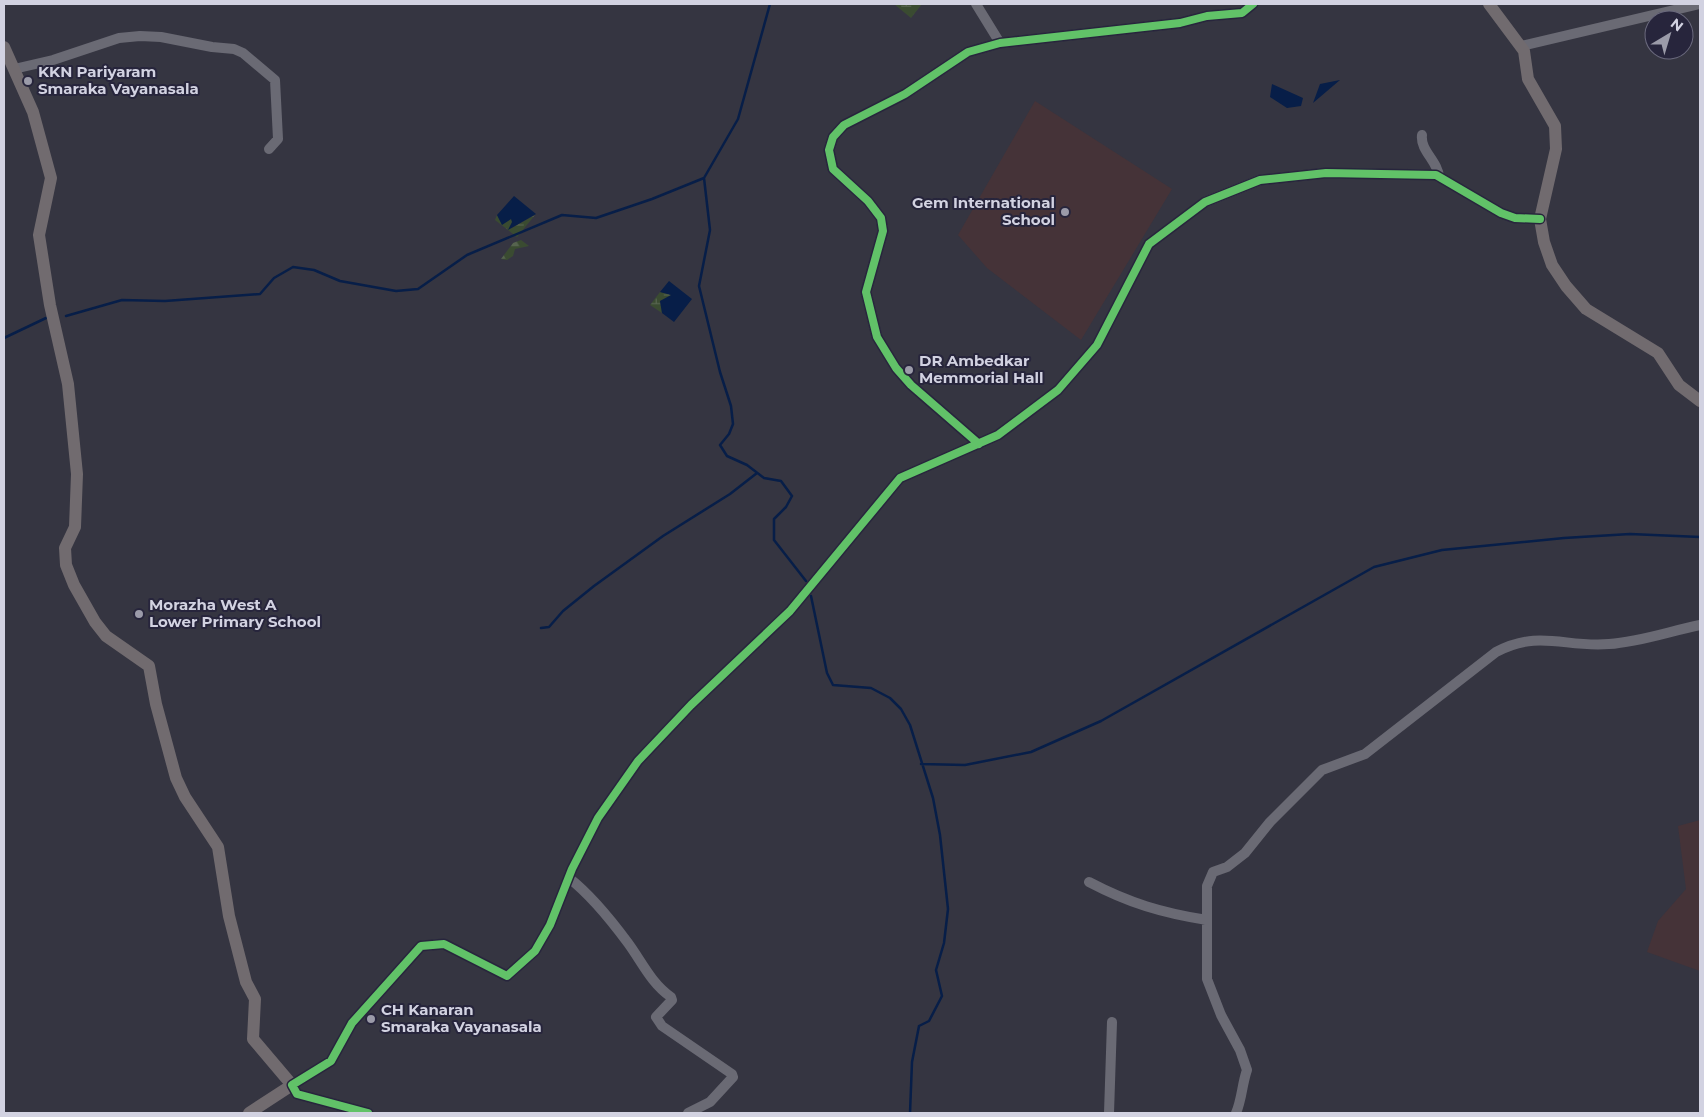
<svg xmlns="http://www.w3.org/2000/svg" width="1704" height="1117" font-family="Montserrat,sans-serif">
<style>
.education{fill:#453338}
.forest{fill:url(#forest-firs)}
.wetland{fill:url(#wetland-marsh)}
.water{fill:#071e48}
.lines{fill:none;stroke-linecap:round;stroke-linejoin:round}
.stream{stroke:#071e48;stroke-width:2.5}
.minor{stroke:#6a6a74;stroke-width:10}
.major{stroke:#716b6f;stroke-width:12}
.cycleway-casing{stroke:#27253c;stroke-width:11}
.cycleway{stroke:#61c268;stroke-width:8}
.poi-dot{fill:#9b9ba9;stroke:#27253c;stroke-width:2}
.labels{text-anchor:middle;stroke-width:4;stroke-linejoin:round;paint-order:stroke}
.poi-label{font-size:15px;font-weight:bold;fill:#d2d2e1;stroke:#27253c;text-anchor:start}
</style>
<defs>
<pattern id="forest-firs" width="22" height="20" patternUnits="userSpaceOnUse" patternTransform="scale(1.25)"><rect width="22" height="20" fill="#3a4b31"/><path d="M5 1l3.5 6h-7zM16 11l3.5 6h-7z" fill="#56644f"/></pattern>
<pattern id="wetland-marsh" width="20" height="14" patternUnits="userSpaceOnUse" patternTransform="scale(1.25)"><rect width="20" height="14" fill="#3a4b31"/><path d="M1 5h8M5 5V1M11 12h8M15 12V8" fill="none" stroke="#56644f"/></pattern>
</defs>
<rect width="100%" height="100%" fill="#353541"/>
<path class="education" d="M1035 101 1172 189 1081 340 987 268 958 235Z
M1700 820V971L1647 952 1658 921 1686 889 1678 826Z"/>
<path class="forest" d="M521 240 529 246 515 249 513 256 507 260 501 259 513 243Z"/>
<path class="wetland" d="M894 4H922L911 18Z
M497 215 502 224 511 219 514 224 510 229 535 215 517 237 495 220Z
M660 292 672 295 660 301 662 313 650 305Z"/>
<path class="water" d="M1340 80 1313 103 1320 84Z
M1272 84 1303 98 1301 106 1287 108 1270 97Z
M514 196 536 214 508 230 512 222 511 219 502 225 497 215Z
M669 281 692 299 674 322 662 313 660 301 671 295 660 292Z"/>
<g class="lines">
<path class="stream" d="M770 4 738 119 704 178 710 230 699 286 720 372 731 406 733 424 729 434 720 445 727 456 747 465 764 478 781 481 792 496 786 507 774 519V540L806 581
M66 316 122 300 165 301 260 294 274 278 293 267 314 270 340 281 396 291 418 289 467 255 562 215 596 218 652 199 704 178
M4 338 46 318
M811 596 827 673 833 685 871 688 890 698 901 709 910 725 933 798 940 835 948 909 944 943 936 970 942 996 929 1021 919 1026 912 1062 910 1113
M541 628 549 627 563 611 594 586 663 536 730 494 757 473
M921 764 965 765 1031 752 1101 721 1374 567 1442 550 1564 538 1630 534 1700 537"/>
<path class="minor" d="M976 4 1000 43
M1521 46 1700 4
M14 69 53 60 119 38 140 36 161 37 212 47 234 49 243 53 275 80 278 139 269 149
M1422 135C1420 151 1438 161 1439 177
M979 444 911 385 896 368 877 337 866 292 883 231 881 218 868 201 833 169 829 150 833 137 844 125 905 94 968 52 1000 43 1180 23 1207 16 1242 13 1253 4
M569 878C592 896 611 920 628 943 642 962 651 983 671 997L672 1000 656 1017 662 1026 732 1074 733 1077 710 1102 688 1113
M1089 882C1129 903 1162 913 1207 920
M368 1113 297 1094 292 1085 331 1061 352 1023 421 946 444 944 507 976 535 951 550 925 572 869 598 818 638 761 691 705 790 611 900 478 998 435 1058 390 1097 345 1149 244 1205 202 1260 180 1326 173 1436 175 1501 213 1515 218 1540 219
M1109 1113 1112 1022
M1236 1113C1242 1099 1242 1084 1247 1070L1240 1050 1221 1015 1207 979V886L1213 872 1227 867 1245 853 1270 822 1322 770 1365 754 1496 652C1540 629 1565 648 1609 644 1640 642 1670 631 1700 625"/>
<path class="major" d="M1489 4 1524 51 1528 79 1555 126 1556 149 1540 219 1544 242 1552 265 1566 286 1586 309 1658 353 1679 385 1700 401
M4 47 33 112 51 178 39 235 50 305 68 384 77 474 75 527 65 548 66 565 74 585 95 622 106 636 149 666 156 704 176 778 185 797 218 847 229 916 246 982 255 999 253 1039 292 1085 249 1113"/>
<defs>
<path id="cycleway" d="M979 444 911 385 896 368 877 337 866 292 883 231 881 218 868 201 833 169 829 150 833 137 844 125 905 94 968 52 1000 43 1180 23 1207 16 1242 13 1253 4
M368 1113 297 1094 292 1085 331 1061 352 1023 421 946 444 944 507 976 535 951 550 925 572 869 598 818 638 761 691 705 790 611 900 478 998 435 1058 390 1097 345 1149 244 1205 202 1260 180 1326 173 1436 175 1501 213 1515 218 1540 219"/>
</defs>
<use href="#cycleway" class="cycleway-casing"/>
<use href="#cycleway" class="cycleway"/>
</g>
<g class="poi-dot">
<circle cx="28" cy="81" r="5"/>
<circle cx="1065" cy="212" r="5"/>
<circle cx="909" cy="370" r="5"/>
<circle cx="139" cy="614" r="5"/>
<circle cx="371" cy="1019" r="5"/>
</g>
<g class="labels">
<g class="poi-label">
<text x="38" y="77">KKN Pariyaram<tspan x="38" dy="17">Smaraka Vayanasala</tspan></text>
<text x="1055" y="208" text-anchor="end">Gem International<tspan x="1055" dy="17">School</tspan></text>
<text x="919" y="366">DR Ambedkar<tspan x="919" dy="17">Memmorial Hall</tspan></text>
<text x="149" y="610">Morazha West A<tspan x="149" dy="17">Lower Primary School</tspan></text>
<text x="381" y="1015">CH Kanaran<tspan x="381" dy="17">Smaraka Vayanasala</tspan></text>
</g>
</g>
<rect width="1704" height="1117" fill="none" stroke="#d2d2e1" stroke-width="10"/>
<g transform="translate(1669 35) rotate(38)"><circle r="24" fill="#27253c" stroke="#6b6a7e"/>
<path d="M0-4L9 19L0 12L-9 19Z" fill="#9b9ba9"/>
<text y="-8" font-size="14" font-weight="bold" text-anchor="middle" fill="#d2d2e1">N</text>
</g>
</svg>
